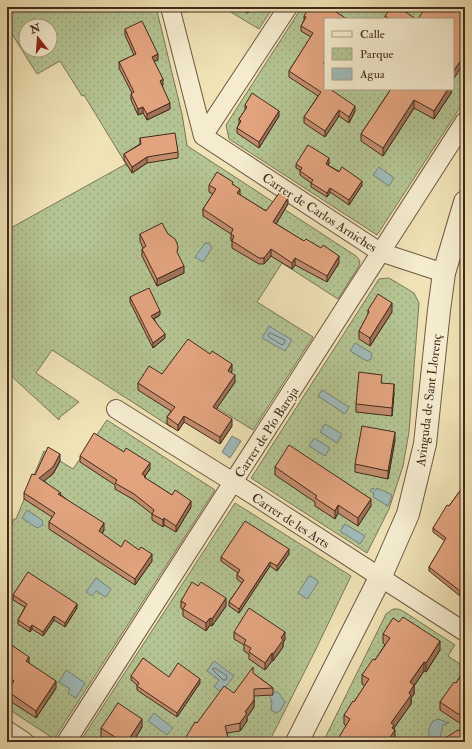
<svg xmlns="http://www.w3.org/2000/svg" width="472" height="749" font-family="'IM FELL Double Pica',serif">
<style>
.park{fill:url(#park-dots);stroke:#7c7657;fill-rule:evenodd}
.water{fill:#9fbbb9;stroke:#7a817a}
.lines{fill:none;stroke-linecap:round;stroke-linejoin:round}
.shore{stroke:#71726a;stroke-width:1}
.minor-casing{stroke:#6e5742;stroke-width:20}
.tertiary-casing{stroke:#6e5742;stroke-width:24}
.minor{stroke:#f5eccf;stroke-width:18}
.tertiary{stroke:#f5eccf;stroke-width:22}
.wall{fill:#c28d6d;stroke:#43291c}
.shaded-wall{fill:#9e7359;stroke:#43291c}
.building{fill:#e2a47f;stroke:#43291c}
.labels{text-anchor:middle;stroke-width:3;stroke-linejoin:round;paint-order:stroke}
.street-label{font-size:13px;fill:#43291c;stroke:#f5eccf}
</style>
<defs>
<pattern id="park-dots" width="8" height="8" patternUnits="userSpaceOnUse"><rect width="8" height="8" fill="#b4c492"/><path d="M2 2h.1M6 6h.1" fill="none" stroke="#9ca87d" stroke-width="1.8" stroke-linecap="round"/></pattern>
</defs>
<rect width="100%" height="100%" fill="#efe2b5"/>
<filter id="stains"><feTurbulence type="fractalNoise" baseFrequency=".005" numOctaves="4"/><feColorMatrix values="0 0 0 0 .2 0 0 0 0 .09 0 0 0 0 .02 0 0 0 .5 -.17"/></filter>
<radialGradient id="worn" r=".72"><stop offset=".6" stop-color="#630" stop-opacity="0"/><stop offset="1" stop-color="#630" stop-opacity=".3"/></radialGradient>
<path class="park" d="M7 7H156L182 114 187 145 189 147 356 256 360 261 359 266 338 299 282 263 257 302 313 337 253 430 193 393 171 427 52 350 36 373 79 402 60 417 59 420 7 372V230L126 164 84 95 82 96 60 61 37 74 7 26ZM26 26H50V50H26Z
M182 7H273L259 29 224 8 183 12Z
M302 7H465V100L377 235 229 139 226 125ZM325 19H453V89H325Z
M389 278 414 293 419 303 409 432 403 466 389 509 367 553 251 478 379 279Z
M107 420 215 490 54 739 7 708V537L14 519H16L44 451 73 469Z
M235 503 351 576 315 651 269 742H84L81 740Z
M393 609H398L403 611 455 645 448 656 463 666 465 664V742H323L386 614Z"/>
<path class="water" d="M379 167 394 178 389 186 373 175Z
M205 243H209L212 248 203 262 195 257Z
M269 326 292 340 285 351 262 338Z
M355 343 372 353 371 359 367 361 350 351Z
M322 390 349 407 345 414 318 396Z
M325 424 342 434 337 443 320 432Z
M232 436 241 441 230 458 222 452Z
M314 438 330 448 325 456 309 446Z
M372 488 376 490 377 488 392 495 388 506 373 497 374 493 370 491Z
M27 510 42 520 43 525 37 528 22 518Z
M345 524 365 536 360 544 340 531Z
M309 576H311L318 581V583L307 599 298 593Z
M96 578 111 589 106 597 96 591 92 596 86 592Z
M214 661 234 676 222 692 214 687 219 680 207 671Z
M66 670 85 683 76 698 68 693 70 689 59 682Z
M275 692H278L285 702 280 711 276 713 271 710 272 703 270 696 271 694Z
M154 713 173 728 167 735 148 721Z
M438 719 449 723 443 725C441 732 442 739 435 741 426 737 428 728 433 721Z"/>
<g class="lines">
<path class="shore" d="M270 333 285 340 284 344 282 345 269 337 268 335Z
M215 668 227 676 226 680H223L214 671 213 669Z"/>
<defs>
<path id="minor" d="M170 7 203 136
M203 136 380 252 444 273
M203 136 288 7
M116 409 233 482 465 632
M7 730 25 742
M66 742 465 121"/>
<path id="tertiary" d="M297 742 380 578 408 514 425 444 439 310 444 273 465 202"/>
</defs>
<use href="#minor" class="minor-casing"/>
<use href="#tertiary" class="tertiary-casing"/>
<use href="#minor" class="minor"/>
<use href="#tertiary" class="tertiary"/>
</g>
<path class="wall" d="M237 7H251L248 13Z
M304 16 325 19V89L355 111 349 123 339 116 325 137 304 123V117L318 96 289 77V71L311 37 301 31V26L304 21Z
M385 16 416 19H385Z
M125 29 158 60 154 61 163 85H162L170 109 147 120 143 113 138 115 131 100V94L132 93 119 68V62L134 55 125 35Z
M391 89H451V93L434 119 414 108 383 156 361 141V134Z
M245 105 279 116 259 148 237 133V128L239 124V119L245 111Z
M140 138 178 152V158L147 163 132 173 124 160V154L140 144Z
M329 163 328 165 362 185 349 205 330 192 327 197 311 187V183L300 175V170L296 168V164Z
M233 184 240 195 266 211 288 204 276 224 339 263 327 282 295 265 292 269 271 256 264 264H259L232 248V241H231V234L203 216V209L213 194 209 192V185Z
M140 234 178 255 184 273 157 286 142 256V249L143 248 140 241Z
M130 297 160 315 154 319 165 338 153 348 130 302Z
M368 310 392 312 370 346 359 339V331L368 315Z
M232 371 231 373 235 382 216 409 232 426 220 444 184 422 178 431 167 424V417L171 411 138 390V383L162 374Z
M382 383 394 393 392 416 356 412V404Z
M465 393V432H461V428Z
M395 440 388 479 355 472V464Z
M80 456 150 469 145 476V478L191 507 176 532 164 525 163 527 152 520V514L134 500 115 489V485L80 462Z
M60 461 53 474 44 481 104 530 102 534 121 547 152 561 135 585 49 529V522L52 517 24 499V493L35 475Z
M275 467 371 506 358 526 338 513 335 519 315 506V502L275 475Z
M465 484 460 596 429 571V567L445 541 433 532V528Z
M289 554 277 571 270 566 239 613 229 606V602L242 583 237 579V575L238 573 221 561V557Z
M13 595 77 608 65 627 54 620 43 636 32 629 30 632 18 624V620L25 607 13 600Z
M181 601 226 606 212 626 210 625 206 631 183 616V610L181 608Z
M234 632 285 639 283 643V647L273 661H272L265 670 249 659V654L244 651V645L234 639Z
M383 634 440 650 426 672 424 671 414 686V694L411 698V704L394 728 395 739 346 726 344 724V715L354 702 365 686 362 684V675L375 660 385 645 383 643Z
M7 642 29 664 56 688 36 718 7 699V691L11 686 7 683Z
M465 669V721L458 722 440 710V702L456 683Z
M253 673 273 688V695L254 696V707L247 717V721L240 731 227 733 228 738V742H183L197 723 234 693Z
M131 676 169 677 200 683 177 717 137 690V685L131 680Z
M142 727 133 742H110L101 736V728Z"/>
<path class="shaded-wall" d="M70 7H81L70 10Z
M248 7H251L248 13Z
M465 31V39L460 46V38Z
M158 54V60L152 62V57Z
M465 54V61L453 80V72Z
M163 79V85L160 86V81Z
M448 89H451V93L434 119V111Z
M414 100V108L383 156V148Z
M170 103V109L147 120V114Z
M355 106V111L349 123V117Z
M143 107V113L138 115V109Z
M339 110V116L325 137V131Z
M279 111V116L259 148V142Z
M147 157V163L132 173V167Z
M329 158V163L326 168V164Z
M362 181V185L349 205V200Z
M330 188V192L327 197V193Z
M240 189V196L237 193Z
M288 198V204L273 229V222Z
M271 249V256L264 264V258Z
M339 256V263L327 282V276Z
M295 258V265L292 269V263Z
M184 266V273L157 286V279Z
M392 303V312L370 346V338Z
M160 311V315L151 320V316Z
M165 334V338L153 348V343Z
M232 364V371L228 377V371Z
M235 375V382L213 414V407Z
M394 384V393L392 416V408Z
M184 416V422L178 431V425Z
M232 419V426L220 444V437Z
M395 432V440L388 479V471Z
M60 454V461L53 474 39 485V478Z
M150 463V469L145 476V482L144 477 142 474Z
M371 499V506L358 526V518Z
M191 501V507L176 532V526Z
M338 505V513L335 519V511Z
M164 518V525L163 527V520Z
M104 523V530L99 538V531Z
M289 549V554L277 571V566Z
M152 554V561L135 585V579Z
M270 562V566L239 613V609Z
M465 584V588L460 596V591Z
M226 598V606L212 626V619Z
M77 604V608L65 627V623Z
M54 616V620L43 636V632Z
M210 618V625L206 631V623Z
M32 625V629L30 632V628Z
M285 632V639L283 643V647L273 661V654L281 638Z
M440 641V650L426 672V663Z
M272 653V661L265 670V663Z
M29 657V664L26 661Z
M424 662V671L414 686V694L411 698V704L394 728V732L395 730V739L393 742H387L391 723 409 693 410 682Z
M200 679V683L177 717V713Z
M56 681V688L36 718V711Z
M254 700V707L247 717V721L240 731V723L245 712Z
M142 719V727L133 742H127Z"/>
<path class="building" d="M309 7H328L347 19H325V61L323 63 325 64V89H330L355 106 349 117 339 110 325 131 304 117 321 92 289 71 313 33 301 26 306 17 304 16Z
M391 7H398L416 19H390L385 16Z
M426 7H465V31L460 38 465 41V54L453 72V19H418Z
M142 21 158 54 152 57 163 79 160 81 170 103 147 114 143 107 138 109 131 94 134 92 119 62 136 54 125 29Z
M391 89H448L434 111 414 100 383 148 361 134Z
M252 93 279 111 259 142 237 128 241 121 239 119 247 107 245 105Z
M175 133 178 152 147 157 132 167 124 154 141 144 140 138Z
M308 145 329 158 326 164 339 172 342 167 362 181 349 200 330 188 327 193 311 183 313 180 300 171 302 168 296 164Z
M217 172 233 182 232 184 240 189 237 193 266 211 280 192 288 198 273 222 304 241 306 239 321 248 323 245 339 256 327 276 295 258 292 263 271 249 264 258H259L232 241 234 236 231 234 233 229 203 209 216 189 209 185Z
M162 223 168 234 175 239 177 243 178 247 177 252 184 266 157 279 142 249 146 246 140 234Z
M149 288 160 311 151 316 165 334 153 343 130 297Z
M378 294 392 303 370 338 359 331 369 312 368 310Z
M188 339 210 354 212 351 232 364 228 371 235 375 213 407 232 419 220 437 184 416 178 425 167 417 175 407 138 383 149 366 162 374Z
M359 372 382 375 381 383 394 384 392 408 356 404Z
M463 393H465V428H461Z
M362 426 395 432 388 471 355 464Z
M94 433 124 452 126 448 150 463 142 474 145 476 144 477 172 495 175 490 191 501 176 526 164 518 163 520 152 514 154 510 134 494 115 483 117 480 80 456Z
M289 445 371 499 358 518 338 505 335 511 315 498 317 496 275 467Z
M48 447 60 454 53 467 39 478 61 493 58 494 104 523 99 531 121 547 125 540 139 550 141 547 152 554 135 579 49 522 55 513 24 493 32 474 35 475Z
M465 484V584L460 591 429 567 446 538 433 528 447 505 449 506Z
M245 521 289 549 277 566 270 562 239 609 229 602 244 580 237 575 240 570 221 557Z
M28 572 77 604 65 623 54 616 43 632 32 625 30 628 18 620 27 604 13 595Z
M192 582 198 586 201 582 226 598 212 619 210 618 206 623 183 609 186 604 181 601Z
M249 608 285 632 281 638 283 640 273 654 272 653 265 663 249 652 251 648 244 644 246 640 234 632Z
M403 617 440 641 426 663 424 662 410 682 414 685 409 693 411 695 391 723 394 725 392 728 395 730 387 742H336L350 719 344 715 353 701 354 702 369 679 362 675 373 659 375 660 390 638 383 634 393 618 399 622Z
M7 642 29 657 26 661 56 681 36 711 7 691 14 681 7 676Z
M143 658 169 677 178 663 200 679 177 713 137 686 139 683 131 676Z
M253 667V673L273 688 254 689V700L245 712 247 713 240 723 225 726 228 738 198 742H183L195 722 197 723 224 686 234 693Z
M465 669V712L458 714 440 702 454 682 456 683Z
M118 703 142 719 127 742H118V739L101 728Z
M458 730 465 734V742H439Z"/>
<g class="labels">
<g class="street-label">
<text transform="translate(320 212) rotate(33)" y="5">Carrer de Carlos Arniches</text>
<text transform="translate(428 400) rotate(-83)" y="5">Avinguda de Sant Llorenç</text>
<text transform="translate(266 432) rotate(-57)" y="5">Carrer de Pío Baroja</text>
<text transform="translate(291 520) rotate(33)" y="5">Carrer de les Arts</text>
</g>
</g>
<rect width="472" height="749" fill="none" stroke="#efe2b5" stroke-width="24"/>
<rect x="8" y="8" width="456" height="733" fill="none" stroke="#43291c" stroke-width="2"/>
<rect x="12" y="12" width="448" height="725" fill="none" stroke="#43291c"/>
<rect x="324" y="18" width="130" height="72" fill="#f5eccf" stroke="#ae9e87"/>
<rect x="332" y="31" width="20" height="6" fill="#f5eccf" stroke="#ae9e87"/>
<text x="360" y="38" font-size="12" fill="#43291c">Calle</text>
<rect x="332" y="48" width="20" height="12" fill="url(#park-dots)" stroke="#ae9e87"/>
<text x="360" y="58" font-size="12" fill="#43291c">Parque</text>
<rect x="332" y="68" width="20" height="12" fill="#9fbbb9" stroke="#ae9e87"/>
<text x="360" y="78" font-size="12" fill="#43291c">Agua</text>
<g transform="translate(38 38) rotate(343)"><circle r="19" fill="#f5eccf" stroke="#ae9e87"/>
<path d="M0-3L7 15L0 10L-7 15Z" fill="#8f2418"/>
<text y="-6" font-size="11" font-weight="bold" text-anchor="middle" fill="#43291c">N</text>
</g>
<rect width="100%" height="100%" filter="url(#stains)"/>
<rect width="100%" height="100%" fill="url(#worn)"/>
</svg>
